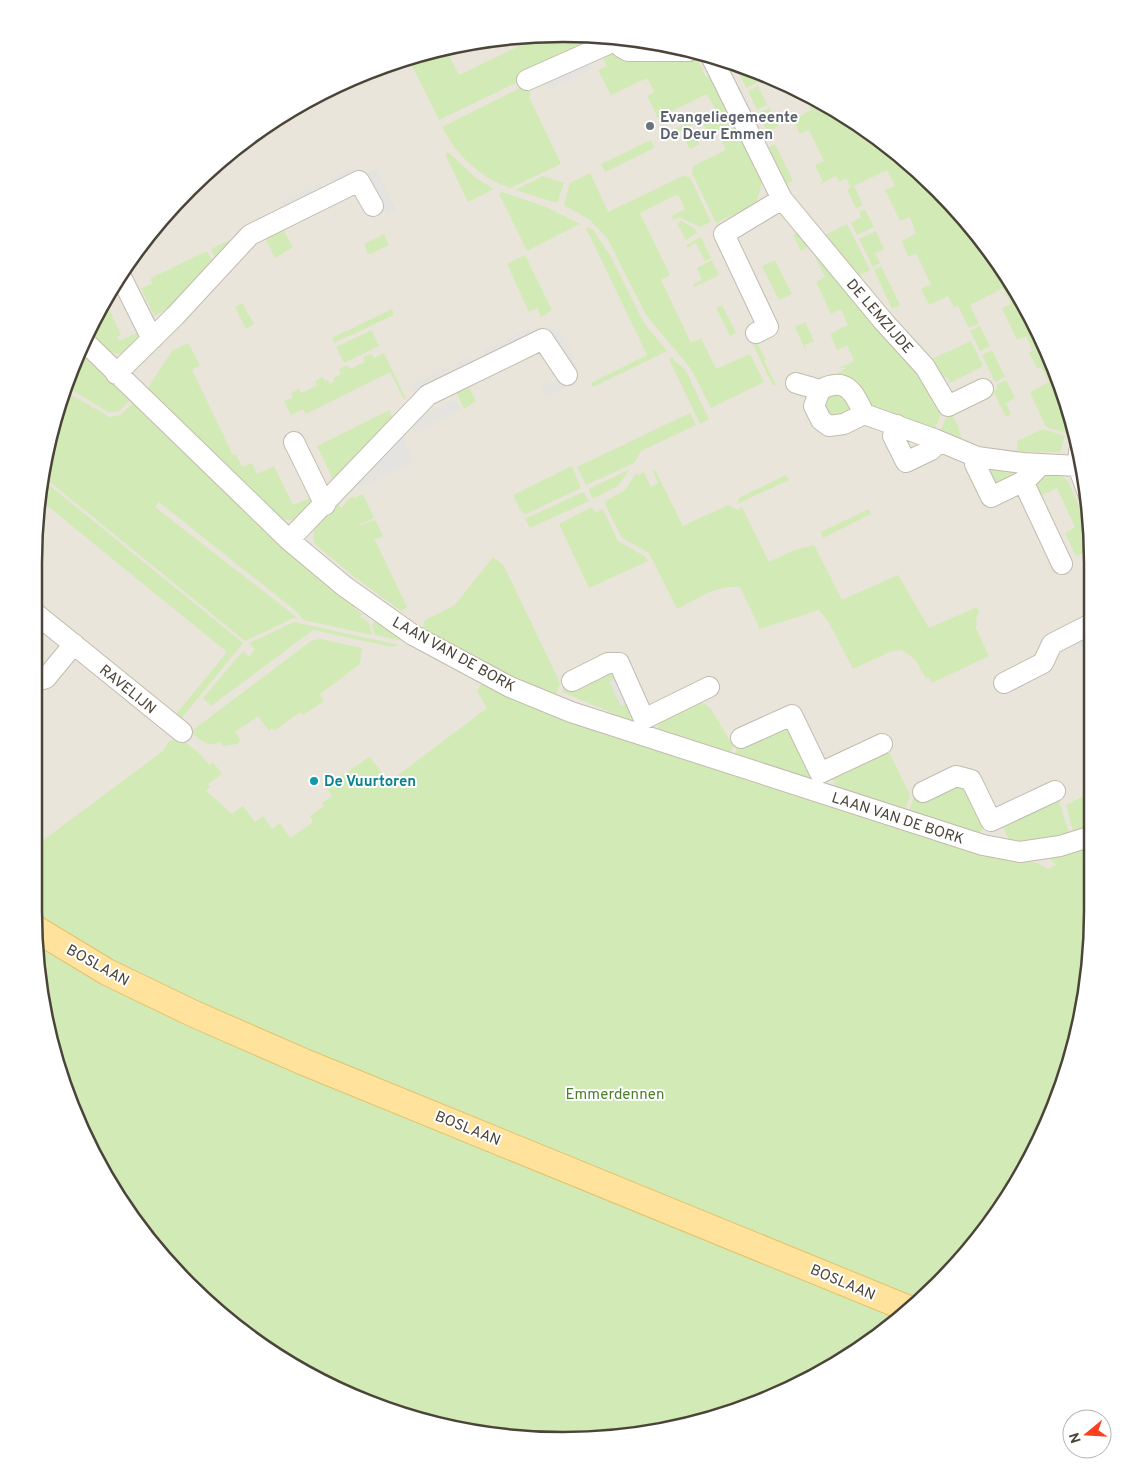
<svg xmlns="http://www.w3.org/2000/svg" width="1127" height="1474" font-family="Overpass,sans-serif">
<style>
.residential{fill:#eae5da}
.green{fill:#d2eab5}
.parking{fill:#e5e3e0}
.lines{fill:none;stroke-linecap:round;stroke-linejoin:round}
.minor-casing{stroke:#c2bbae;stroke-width:22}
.major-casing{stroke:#e6c16a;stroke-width:28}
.minor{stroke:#fff;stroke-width:20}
.major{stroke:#ffe39c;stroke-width:26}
.worship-dot{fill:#6b7280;stroke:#fff;stroke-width:2}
.culture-dot{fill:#0f9aa8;stroke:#fff;stroke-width:2}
.labels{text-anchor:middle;stroke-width:4;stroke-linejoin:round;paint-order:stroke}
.worship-label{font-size:15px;font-weight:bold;fill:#5b616d;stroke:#fff;text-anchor:start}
.street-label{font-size:15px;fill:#4b4439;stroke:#fff}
.culture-label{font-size:15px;font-weight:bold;fill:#0d838f;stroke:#fff;text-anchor:start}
.park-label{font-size:15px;fill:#4a7f2a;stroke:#fff}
.rim{fill:none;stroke:#4b4439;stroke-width:2.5}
</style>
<rect width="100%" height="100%" fill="#f6f3ec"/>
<path class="residential" d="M564 34 667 44 766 74 858 123 938 189 1004 269 1065 393 1089 495V980L1053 1113 1004 1205 938 1285 34 910 35 529 52 426 89 329 143 241 214 165 269 123 361 74 460 44Z"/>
<path class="green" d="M564 34 593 37 597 44 439 120 409 60 448 48 446 49 459 75 540 36Z
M612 52 616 55 694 60 699 62 706 77 712 75 735 123 709 135 700 116 715 109 707 94 658 118 647 96 654 92 647 78 611 95 598 70 607 66 601 54Z
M735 65 750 69 757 83 746 88Z
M524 86H527L531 95 529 97 561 164 510 188C480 177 457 156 442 127Z
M758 86 767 105 757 110 748 91Z
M788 86 858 123 912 168 941 192 1004 269 1065 393 1071 417 1066 433 1046 427 1030 392 1049 382 1041 367 1038 369 1029 353 1033 351 1026 336 1017 340 1002 308 1011 304 1003 288 970 305 979 323 969 328 958 306 954 307 948 296 929 305 921 289 931 284 916 253 908 257 902 241 916 234 910 217 900 221 885 190 895 186 887 170 854 186 863 205 856 208 847 190 851 187 846 178 839 182 836 176 809 190 823 182 815 165 824 161 809 130 800 134 793 120 811 110 803 95 794 99Z
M769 108 778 126 769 131 771 139 758 113Z
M689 122 700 144 690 149 686 142 694 138 689 127 660 141 658 137Z
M737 126 763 180 756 204 716 223 692 173 693 166 726 150 719 135Z
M651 140 654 148 605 172 601 164Z
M775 144 793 181 782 186 765 149Z
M447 151 476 178 494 189 468 202 446 156Z
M590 173 608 212 683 176 690 177 711 222 700 227 679 217 673 220 672 216 685 209 678 194 640 213 670 275 661 280 691 343 701 338 716 369 750 354 764 382 711 408 691 369 646 315 607 238 590 220 564 205 570 183Z
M543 176 564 183 557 203 515 190Z
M502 192 546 207 593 230 611 257 644 323 667 351 593 387 591 383 647 355 585 226 580 224 527 251 499 194Z
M865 209 874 227 857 235 851 223 861 217 859 212Z
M681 221 694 228 697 233 686 240 677 223Z
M847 224 870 270 859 276 855 269 850 271 821 237Z
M283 229 293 247 275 258 264 236Z
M801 231 925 379 941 413 934 432 875 409 823 382 846 368H839L854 361 847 345 837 350 830 334 848 325 841 309 831 314 816 282 825 277 810 246 801 251 793 235Z
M876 231 884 249 875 253 880 263 873 267 859 239Z
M384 234 389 245 370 254 368 253 364 244Z
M236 237 217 261 211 249Z
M701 237 711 258 705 261 696 243 687 248 686 245Z
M207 251 214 264 169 312 167 309 154 316 141 288 152 284 151 278Z
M525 255 552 310 541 317 537 308 529 312 507 264Z
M712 260 719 275 695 287 693 284 702 280 697 268Z
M775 260 792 294 779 300 762 266Z
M881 266 900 305 892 309 874 270Z
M106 302 121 335 117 337 119 341 143 330 144 336 124 355 110 352 88 331Z
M242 303 254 324 246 329 235 307Z
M722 305 736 333 730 336 716 308Z
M392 309 394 315 334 343 332 338Z
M805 322 814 341 805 345 808 356 795 327Z
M980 326 990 346 980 351 970 331Z
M372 330 379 346 344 363 336 347Z
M755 339 766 360 764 361 776 385 773 386 751 340Z
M971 341 983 366 950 383 947 377 942 379 932 359Z
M188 343 200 365 192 370 233 455 236 454 242 467 252 463 257 474 274 466 293 505 314 496 315 499 295 520H284L276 516 147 389 172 351Z
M81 348 132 398 118 412H108L67 387Z
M992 350 1005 377 995 382 982 355Z
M384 353 406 399H404L390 372 306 414 303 409 291 415 284 401 293 397 291 393 299 389 301 393 317 386 315 381 323 377 325 381 328 380 330 384 335 381 333 378 341 374 339 369 347 365 350 369 365 362 363 357 372 354 374 358Z
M671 357 686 371 709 419 700 424 669 359Z
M1006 380 1015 398 1006 403 1011 414 1006 417 993 391 998 389 996 385Z
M467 383 476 401 464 409 455 389Z
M836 389 853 407 848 416H827L823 398Z
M65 391 109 417 120 415 135 401 356 605 354 608 362 614 360 617 369 623 372 635 303 620 296 611 159 502 155 507 299 619 294 618 245 641 44 477 52 426Z
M389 410 395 422 335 483 317 446Z
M690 413 696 425 641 451 634 463 586 485 577 467Z
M951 413 958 426 962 440 940 431 947 415Z
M1043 429 1065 436 1060 452H1017V441Z
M981 465 1025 469 995 490Z
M572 466 581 488 526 514 522 513 513 495Z
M630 469 618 486 594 498 591 496 589 489Z
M655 470 683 526 728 505 737 510 742 507 769 562 792 551 814 545 842 600 898 575 929 628 977 607 979 613 976 618 977 625 975 626 989 656 932 683 929 677 926 679 915 659 901 650 892 651 853 669 828 621 819 610 760 629 740 587C717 585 697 599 677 609L649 553 622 538 604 502 625 490 636 473 639 475 644 472 651 487 658 483 653 471Z
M1043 471 1061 474 1069 483 1089 529V560L1085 552 1076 556 1065 533 1075 527 1057 488 1038 497 1033 480Z
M786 475 789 480 737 504 739 498Z
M43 480 243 643 181 719 176 714 227 652 40 500Z
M583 492 589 501 530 528 525 519Z
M363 494 374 518 358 525 341 508 352 496 354 498Z
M337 504 376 542 407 607 401 611 352 575 315 544C308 527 326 516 337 504Z
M592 507 595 513 603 509 618 541 646 557 648 561 589 588 559 524Z
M869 509 871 514 823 538 821 532Z
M375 520 383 536 374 540 359 526Z
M493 557 504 566 560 683 556 695 520 681 425 631 423 626 425 620 455 605Z
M376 619 402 636 399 640 375 635 372 625Z
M294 622 399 645 392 647 313 630 211 706 203 698 243 651 249 657 255 649 249 643Z
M320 639 362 648 360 664 320 694 324 701 303 715 300 712 274 731 272 728 269 731 258 716 235 732 241 741 237 744 223 746 220 742C208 748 202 741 193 734V730L311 641Z
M610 670 620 676 610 681 621 706 632 700 634 718 628 722 618 720 615 714 562 692 565 684Z
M486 684 1021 860 1037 863 1048 869 1057 865 1047 857 1089 846V980L1053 1113 1004 1205 938 1285 858 1351 734 1412 598 1439 460 1430 361 1400 299 1369 189 1285 105 1176 52 1048 34 911V847L163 751 168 742 179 737 200 754 209 765 213 762 222 774 208 784 210 787 206 791 232 814 243 806 255 822 263 816 272 829 280 823 290 838 313 822 310 816 324 806 322 803 332 796 326 787 366 759 370 757 389 782 487 708 477 691 481 685Z
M701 701 711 709 732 744H734L730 755 658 731 657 722Z
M787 727 810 776 804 779 734 757 738 743Z
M886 746 910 795 905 811 837 789 830 773Z
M962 783 986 824 980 832 975 834 908 813 915 794Z
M1089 793V829L1074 835 1066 805Z
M1057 796 1070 835 1064 838 1015 842 1009 840 1001 823Z"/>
<path class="parking" d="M589 59 594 68 549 90 544 81Z
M740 84 767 141 758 145 731 89Z
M354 167 359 177 336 188 332 179Z
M376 168 397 211 387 215 367 173Z
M320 183 324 194 287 212 281 201Z
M558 326 579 369 569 373 549 330Z
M529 328 533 338 487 360 482 351Z
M468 357 473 367 460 374 455 364Z
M449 366 453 377 418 399 411 385Z
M561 377 566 387 544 397 540 387Z
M456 399 461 409 415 432 407 423Z
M400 433 414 461 362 487 354 479Z
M1089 629V643L1074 651 1068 639Z
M620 676 632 700 621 706 609 681Z"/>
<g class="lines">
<defs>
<path id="minor" d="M616 39 621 47 628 51H689
M712 58 782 199 884 322 925 367 948 406 983 389
M527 80 617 40
M121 277 152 339
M756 333 768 327 724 234 782 199
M84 341 289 540 344 586 413 635 510 687 571 712 983 845 1020 852 1060 846 1089 837
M116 374 175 316 250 235 359 181 373 206
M796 383 820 390C846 376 854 392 864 414L934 439 977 457 1022 463 1078 466
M820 390 814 406 821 420 829 426 844 424 864 414
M897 425 893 436 906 462 931 450 939 441
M294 442 325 505
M1079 452 1078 466 1089 496
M977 457 975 464 991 497 1026 480 1042 464
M1023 481 1062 564
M289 540 428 395 543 339 567 375
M35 613 182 732
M572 681 608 663H619L644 719 709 687
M34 682 46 678 74 644
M1004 683 1043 663 1052 644 1089 625
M741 738 792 715 820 773 882 744
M923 792 956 776 971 780 991 821 1055 791"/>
<path id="major" d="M36 929 107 972 192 1013 304 1062 909 1309"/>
</defs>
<use href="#minor" class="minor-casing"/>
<use href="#major" class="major-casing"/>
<use href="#minor" class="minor"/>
<use href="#major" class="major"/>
</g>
<circle class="worship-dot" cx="650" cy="126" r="5"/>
<circle class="culture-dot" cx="314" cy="781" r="5"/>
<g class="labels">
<g class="worship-label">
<text x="660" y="122">Evangeliegemeente<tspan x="660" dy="17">De Deur Emmen</tspan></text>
</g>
<g class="street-label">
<text transform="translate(880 316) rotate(49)" y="5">DE LEMZIJDE</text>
<text transform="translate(454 654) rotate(29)" y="5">LAAN VAN DE BORK</text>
<text transform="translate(128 689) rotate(39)" y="5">RAVELIJN</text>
<text transform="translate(898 818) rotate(18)" y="5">LAAN VAN DE BORK</text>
<text transform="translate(98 965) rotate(29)" y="5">BOSLAAN</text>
<text transform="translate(468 1128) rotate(22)" y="5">BOSLAAN</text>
<text transform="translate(843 1282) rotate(23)" y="5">BOSLAAN</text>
</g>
<g class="culture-label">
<text x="324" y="786">De Vuurtoren</text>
</g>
<g class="park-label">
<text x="615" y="1099">Emmerdennen</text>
</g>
</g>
<path d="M0 0H1127V1474H0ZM563 42H563A521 521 0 0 1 1084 563V911A521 521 0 0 1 563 1432H563A521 521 0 0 1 42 911V563A521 521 0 0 1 563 42Z" fill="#fff" fill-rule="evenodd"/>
<path class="rim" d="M563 42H563A521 521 0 0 1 1084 563V911A521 521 0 0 1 563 1432H563A521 521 0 0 1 42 911V563A521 521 0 0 1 563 42Z"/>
<g transform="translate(1087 1434) rotate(252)"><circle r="24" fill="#ffffff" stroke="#b7b4b0"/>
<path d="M0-4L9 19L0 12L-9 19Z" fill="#fc3f1d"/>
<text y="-8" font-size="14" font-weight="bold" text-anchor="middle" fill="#4b4439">N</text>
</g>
</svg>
